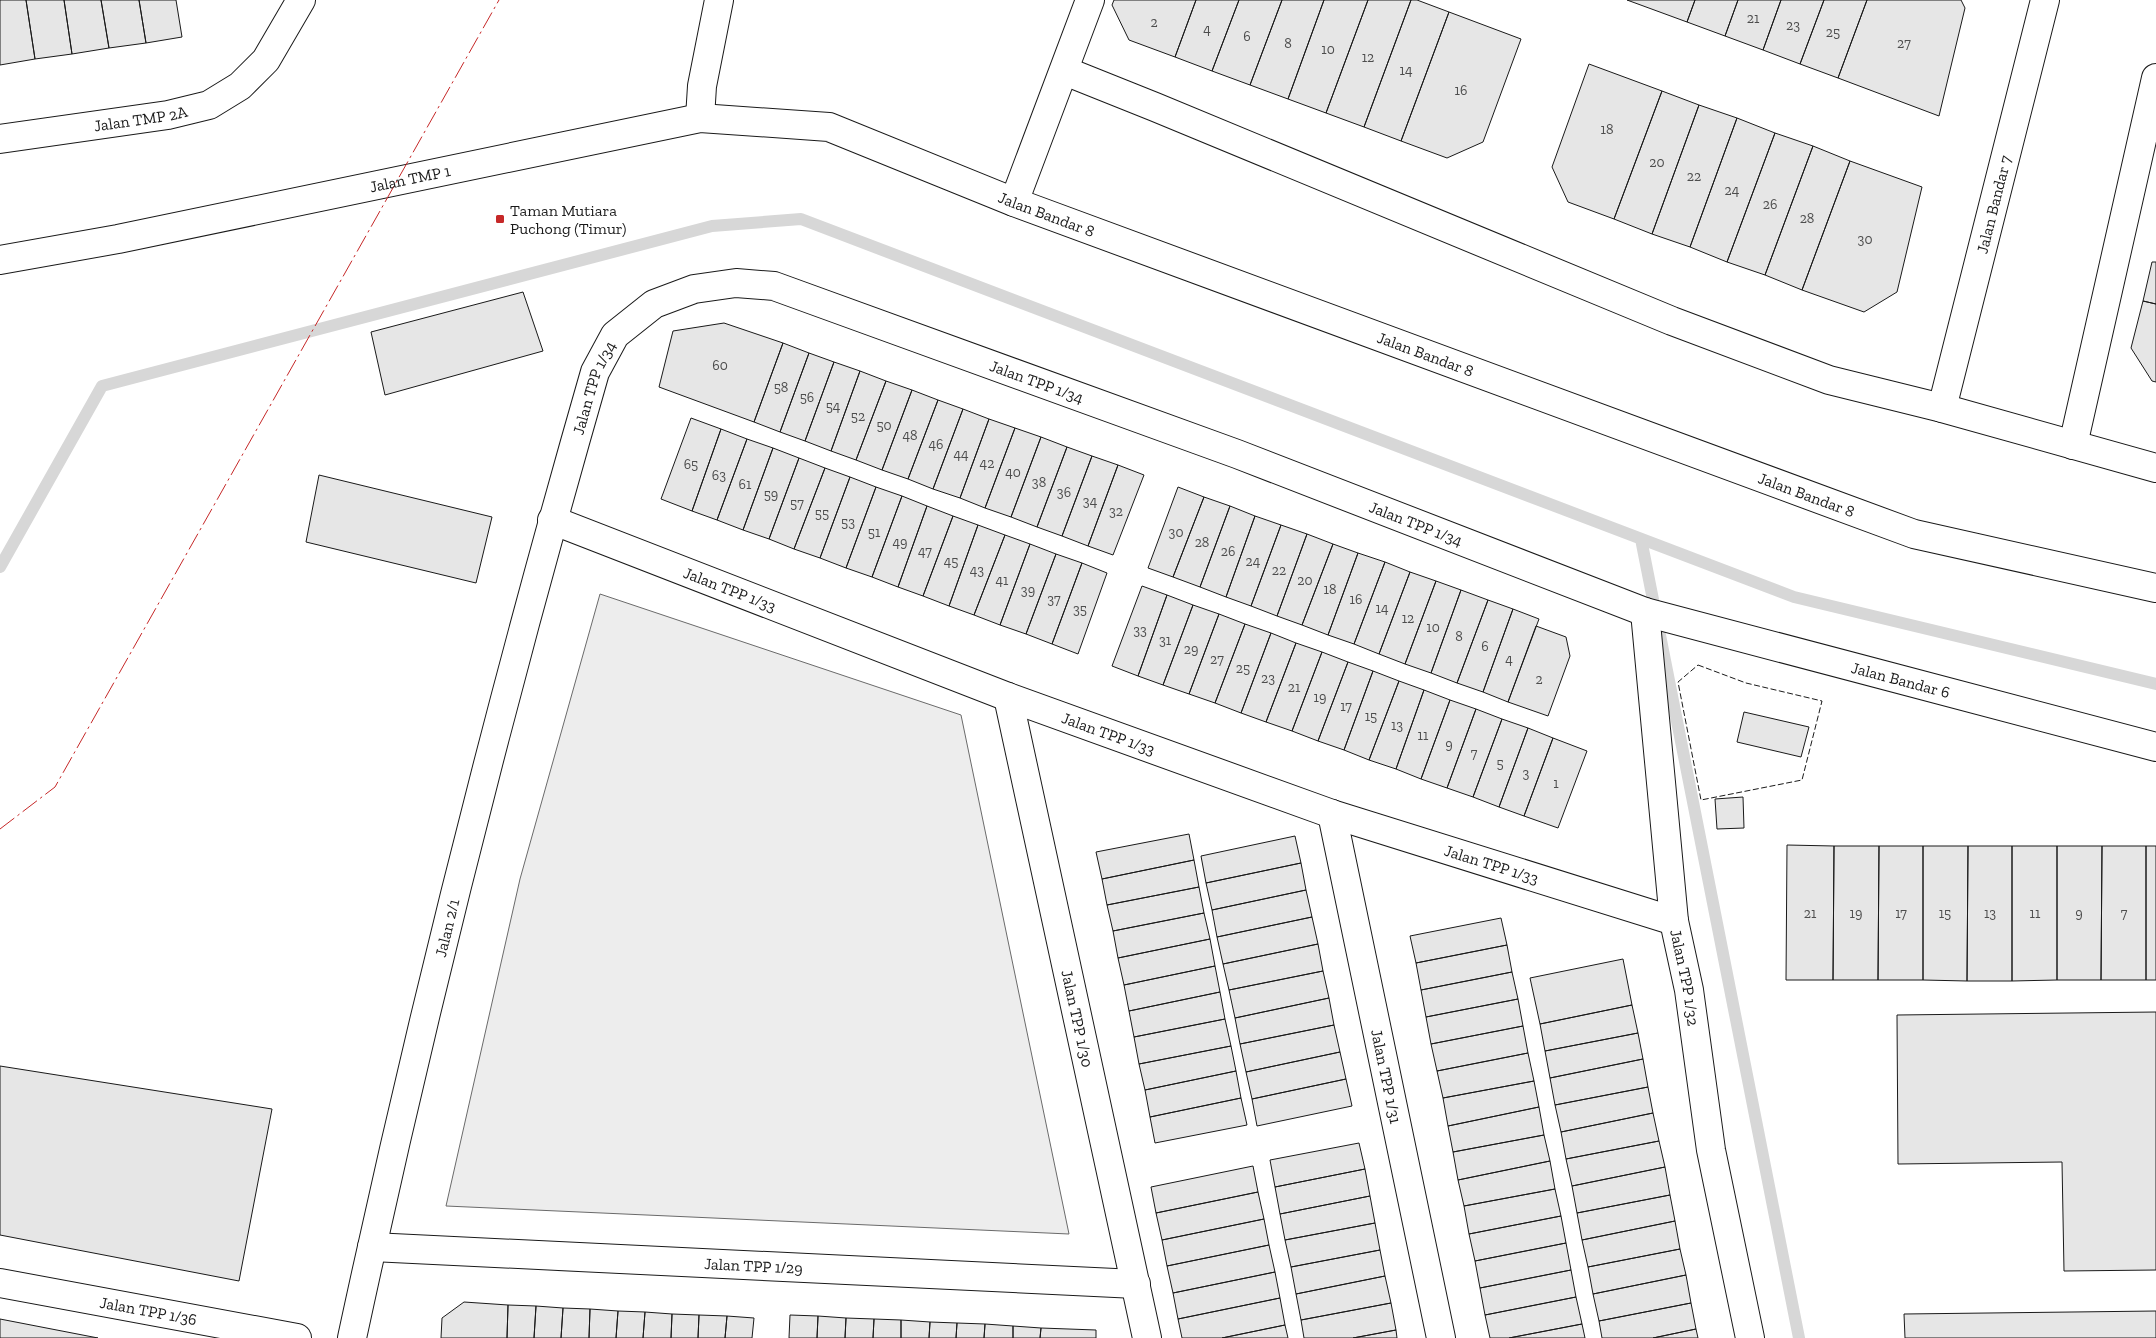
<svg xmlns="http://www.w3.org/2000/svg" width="2156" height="1338" font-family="'Zilla Slab',serif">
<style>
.built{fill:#ededed;stroke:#6a6a6a}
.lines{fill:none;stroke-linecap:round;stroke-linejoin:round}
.stream{stroke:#d7d7d7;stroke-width:12}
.building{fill:#e6e6e6;stroke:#1a1a1a}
.street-casing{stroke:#1a1a1a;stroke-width:30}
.street{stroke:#fff;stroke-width:28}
.fence{stroke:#1a1a1a;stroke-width:1;stroke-dasharray:6 2.5;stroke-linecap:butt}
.power{stroke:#c62828;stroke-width:1;stroke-dasharray:18 4 2.5 4;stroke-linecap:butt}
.poi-dot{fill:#c62828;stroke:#fff;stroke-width:2}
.labels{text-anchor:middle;stroke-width:4;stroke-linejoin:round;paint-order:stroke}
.number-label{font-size:14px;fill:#4d4d4d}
.street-label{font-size:16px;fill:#1a1a1a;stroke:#fff}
.poi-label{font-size:16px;fill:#1a1a1a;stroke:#fff;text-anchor:start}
</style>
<rect width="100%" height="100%" fill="#fff"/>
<path class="built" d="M600 594 961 715 1069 1234 446 1206 520 879Z"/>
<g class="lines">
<path class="stream" d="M1641 539 1799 1338
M0 567 102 386 712 226 801 219 1794 597 2156 684"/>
</g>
<path class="building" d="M0 0H26L35 59 0 65Z
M26 0H64L72 54 35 59Z
M64 0H101L109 48 72 54Z
M101 0H139L146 43 109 48Z
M139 0H176L182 37 146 43Z
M1114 0H1196L1175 57 1129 40 1112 5Z
M1196 0H1239L1212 71 1175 57Z
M1239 0H1282L1250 85 1212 71Z
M1282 0H1324L1288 99 1250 85Z
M1324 0H1368L1326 113 1288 99Z
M1368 0H1411L1364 127 1326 113Z
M1411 0H1417L1449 12 1401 141 1364 127Z
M1627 0H1695L1687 22Z
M1695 0H1738L1725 36 1687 22Z
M1738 0H1781L1763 50 1725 36Z
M1781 0H1824L1800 64 1763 50Z
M1824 0H1867L1838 78 1800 64Z
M1867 0H1961L1965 8 1939 116 1838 78Z
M1449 12 1521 39 1483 142 1447 158 1401 141Z
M1589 64 1662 91 1614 219 1568 202 1552 167Z
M1662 91 1699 105 1652 234 1614 219Z
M1699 105 1737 118 1690 247 1652 234Z
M1737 118 1775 133 1727 262 1690 247Z
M1775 133 1813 146 1765 275 1727 262Z
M1813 146 1850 161 1802 290 1765 275Z
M1850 161 1922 187 1897 292 1864 312 1802 290Z
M2152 262H2156V304L2143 301Z
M523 292 543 351 385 395 371 332Z
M2143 301 2156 304V382L2152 381 2131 348Z
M724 323 783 343 754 422 659 387 673 331Z
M783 343 809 353 780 432 754 422Z
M809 353 834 362 805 441 780 432Z
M834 362 860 371 831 451 805 441Z
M860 371 886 381 856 460 831 451Z
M886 381 912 390 882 470 856 460Z
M912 390 938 400 908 479 882 470Z
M938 400 963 409 933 489 908 479Z
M963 409 989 419 960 498 933 489Z
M691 418 721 429 692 511 661 499Z
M989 419 1015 428 985 508 960 498Z
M1015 428 1041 437 1011 517 985 508Z
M721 429 747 439 717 520 692 511Z
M1041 437 1067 447 1037 527 1011 517Z
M747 439 773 448 743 530 717 520Z
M1067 447 1092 456 1062 536 1037 527Z
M773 448 799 458 769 539 743 530Z
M1092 456 1118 465 1088 546 1062 536Z
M799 458 825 468 794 549 769 539Z
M1118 465 1144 475 1113 555 1088 546Z
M825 468 850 477 820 558 794 549Z
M319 475 492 517 476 583 306 542Z
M850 477 876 487 846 568 820 558Z
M876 487 902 496 872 577 846 568Z
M1178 487 1204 497 1173 577 1148 568Z
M902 496 927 506 898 587 872 577Z
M1204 497 1230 506 1200 587 1173 577Z
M927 506 953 516 923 596 898 587Z
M1230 506 1255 516 1226 597 1200 587Z
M953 516 978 525 949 606 923 596Z
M1255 516 1281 525 1251 606 1226 597Z
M978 525 1005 535 974 615 949 606Z
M1281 525 1307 534 1277 616 1251 606Z
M1307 534 1333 544 1302 625 1277 616Z
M1005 535 1030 544 1000 625 974 615Z
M1030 544 1056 554 1026 634 1000 625Z
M1333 544 1358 553 1328 635 1302 625Z
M1358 553 1385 562 1354 644 1328 635Z
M1056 554 1082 563 1052 644 1026 634Z
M1385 562 1410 572 1379 654 1354 644Z
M1082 563 1107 573 1078 654 1052 644Z
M1410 572 1436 581 1405 664 1379 654Z
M1436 581 1461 590 1431 673 1405 664Z
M1142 586 1167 595 1138 676 1112 666Z
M1461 590 1488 600 1457 683 1431 673Z
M1167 595 1193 605 1163 685 1138 676Z
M1488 600 1513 609 1483 692 1457 683Z
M1193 605 1219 614 1189 694 1163 685Z
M1513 609 1539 619 1508 702 1483 692Z
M1219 614 1245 624 1215 703 1189 694Z
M1245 624 1271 633 1241 713 1215 703Z
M1536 626 1566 637 1570 656 1548 716 1508 702Z
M1271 633 1296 643 1266 722 1241 713Z
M1296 643 1322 652 1292 731 1266 722Z
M1322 652 1348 662 1318 741 1292 731Z
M1348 662 1373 671 1344 750 1318 741Z
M1373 671 1399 681 1369 760 1344 750Z
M1399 681 1424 690 1396 769 1369 760Z
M1424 690 1450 700 1421 779 1396 769Z
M1450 700 1476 709 1447 788 1421 779Z
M1476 709 1502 719 1473 797 1447 788Z
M1744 712 1809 727 1801 757 1737 742Z
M1502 719 1528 728 1499 807 1473 797Z
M1528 728 1553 738 1524 816 1499 807Z
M1553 738 1587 751 1558 828 1524 816Z
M1743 797 1744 828 1717 829 1715 799Z
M1189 834 1194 860 1102 879 1096 852Z
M1295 836 1301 863 1206 883 1201 856Z
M1787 845 1834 846 1833 980H1786Z
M1834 846H1879L1878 980H1833Z
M1879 846H1923V980H1878Z
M1923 846H1968L1967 981 1923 980Z
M1968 846H2012V981H1967Z
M2012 846H2057V980L2012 981Z
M2057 846H2102L2101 980H2057Z
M2102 846H2146V980H2101Z
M2146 846H2156V980H2146Z
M1194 860 1199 887 1107 905 1102 879Z
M1301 863 1306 890 1212 910 1206 883Z
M1199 887 1204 913 1113 931 1107 905Z
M1306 890 1312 917 1217 937 1212 910Z
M1204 913 1210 939 1118 958 1113 931Z
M1312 917 1318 944 1223 964 1217 937Z
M1501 918 1507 945 1416 963 1410 936Z
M1210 939 1215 966 1124 985 1118 958Z
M1318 944 1323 971 1229 990 1223 964Z
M1507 945 1512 972 1421 990 1416 963Z
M1623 959 1632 1005 1540 1024 1530 978Z
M1215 966 1220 992 1129 1011 1124 985Z
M1323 971 1329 998 1235 1018 1229 990Z
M1512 972 1518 999 1426 1017 1421 990Z
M1220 992 1225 1019 1134 1037 1129 1011Z
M1329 998 1334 1025 1240 1044 1235 1018Z
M1518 999 1523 1026 1431 1044 1426 1017Z
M1632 1005 1638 1033 1545 1051 1540 1024Z
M2156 1012V1270L2064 1271 2062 1162 1898 1164 1897 1015Z
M1225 1019 1231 1046 1139 1064 1134 1037Z
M1334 1025 1340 1052 1246 1072 1240 1044Z
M1523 1026 1528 1053 1437 1071 1431 1044Z
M1638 1033 1643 1059 1550 1078 1545 1051Z
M1231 1046 1236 1071 1145 1090 1139 1064Z
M1340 1052 1346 1079 1252 1099 1246 1072Z
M1528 1053 1534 1081 1443 1098 1437 1071Z
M1643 1059 1648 1087 1555 1105 1550 1078Z
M0 1066 272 1109 239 1281 0 1235Z
M1236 1071 1241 1098 1150 1117 1145 1090Z
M1346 1079 1352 1106 1257 1126 1252 1099Z
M1534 1081 1539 1107 1448 1126 1443 1098Z
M1648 1087 1653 1113 1561 1132 1555 1105Z
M1241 1098 1247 1125 1155 1143 1150 1117Z
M1539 1107 1544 1135 1453 1152 1448 1126Z
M1653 1113 1659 1141 1566 1159 1561 1132Z
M1544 1135 1550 1161 1458 1180 1453 1152Z
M1659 1141 1665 1167 1572 1186 1566 1159Z
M1359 1143 1365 1169 1275 1187 1270 1160Z
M1550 1161 1555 1189 1464 1206 1458 1180Z
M1253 1166 1258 1192 1156 1213 1151 1187Z
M1665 1167 1670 1195 1577 1213 1572 1186Z
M1365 1169 1370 1196 1280 1214 1275 1187Z
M1555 1189 1561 1216 1469 1234 1464 1206Z
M1258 1192 1264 1219 1162 1240 1156 1213Z
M1670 1195 1675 1221 1582 1240 1577 1213Z
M1370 1196 1375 1223 1285 1240 1280 1214Z
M1561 1216 1566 1243 1475 1261 1469 1234Z
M1264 1219 1269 1245 1167 1266 1162 1240Z
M1675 1221 1680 1249 1588 1267 1582 1240Z
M1375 1223 1380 1250 1291 1267 1285 1240Z
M1566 1243 1571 1270 1480 1288 1475 1261Z
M1269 1245 1275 1272 1173 1293 1167 1266Z
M1680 1249 1686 1275 1593 1294 1588 1267Z
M1380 1250 1385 1276 1296 1294 1291 1267Z
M1571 1270 1576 1297 1485 1315 1480 1288Z
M1275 1272 1280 1298 1178 1319 1173 1293Z
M1686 1275 1691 1303 1599 1321 1593 1294Z
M1385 1276 1391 1303 1301 1320 1296 1294Z
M1576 1297 1582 1324 1509 1338H1490L1485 1315Z
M1280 1298 1285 1325 1222 1338H1182L1178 1319Z
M464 1302 508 1305 507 1338H441L442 1318Z
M1391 1303 1396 1330 1353 1338H1304L1301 1320Z
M1691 1303 1696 1329 1653 1338H1602L1599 1321Z
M508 1305 536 1306 534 1338H507Z
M536 1306 563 1308 561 1338H534Z
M563 1308 590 1309 589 1338H561Z
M590 1309 618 1311 616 1338H589Z
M618 1311 645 1312 643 1338H616Z
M2156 1311V1338H1905L1904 1314Z
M645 1312 672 1314 671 1338H643Z
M672 1314 699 1315 698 1338H671Z
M699 1315 727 1316 725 1338H698Z
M790 1315 818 1316 817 1338H789Z
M727 1316 754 1318 752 1338H725Z
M818 1316 846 1318 845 1338H817Z
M846 1318 874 1319 873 1338H845Z
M0 1319 98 1338H0Z
M874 1319 901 1320V1338H873Z
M901 1320 930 1322 929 1338H901Z
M930 1322 957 1323 956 1338H929Z
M957 1323 985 1324 984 1338H956Z
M985 1324 1013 1326V1338H984Z
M1582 1324 1585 1338H1509Z
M1285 1325 1288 1338H1222Z
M1013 1326 1041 1328 1040 1338H1013Z
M1041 1328 1096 1330V1338H1040Z
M1696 1329 1698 1338H1653Z
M1396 1330 1397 1338H1353Z"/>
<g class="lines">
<defs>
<g id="street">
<path d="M1065 71 1155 107 1672 321 1829 380 1942 408 2156 468"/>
<path d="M700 118 702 86 719 0"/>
<path id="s1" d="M0 139 168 115 209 105 240 86 266 60 301 0"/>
<path d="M1014 202 1090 0"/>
<path id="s2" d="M0 260 118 239 700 118 829 127 1014 202 1914 534 2156 588"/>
<path id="s3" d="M1942 408 2045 0"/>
<path d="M2073 445 2156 78"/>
<path id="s4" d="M552 520 1008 697 1332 814 1674 921"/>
<path id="s5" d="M1645 612 1674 921 1689 990 1711 1150 1750 1338"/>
<path id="s6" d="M1008 697 1147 1338"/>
<path id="s7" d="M1332 814 1441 1338"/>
<path id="s8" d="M372 1247 1136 1284"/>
<path id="s9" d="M0 1283 297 1338"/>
<path id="s10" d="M352 1338C422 1013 503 692 595 372L615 335 654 304 694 289 736 283 774 286 1237 454 1645 612 2156 747"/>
</g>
</defs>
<use href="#street" class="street-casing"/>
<use href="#street" class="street"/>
<path class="fence" d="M1698 665 1746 683 1822 701 1802 780 1701 800 1678 682Z"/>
<path class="power" d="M0 829 55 787 499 0"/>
</g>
<rect class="poi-dot" x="495" y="214" width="10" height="10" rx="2.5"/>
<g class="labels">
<g class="number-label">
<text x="1753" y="23">21</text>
<text x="1154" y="27">2</text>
<text x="1793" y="30">23</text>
<text x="1207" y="34">4</text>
<text x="1833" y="37">25</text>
<text x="1247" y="41">6</text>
<text x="1288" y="48">8</text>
<text x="1904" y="48">27</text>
<text x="1328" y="54">10</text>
<text x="1368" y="62">12</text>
<text x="1406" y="75">14</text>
<text x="1461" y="95">16</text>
<text x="1607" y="134">18</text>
<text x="1657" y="167">20</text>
<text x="1694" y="181">22</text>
<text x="1732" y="195">24</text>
<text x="1770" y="209">26</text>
<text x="1807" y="223">28</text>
<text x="1865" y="244">30</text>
<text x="720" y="370">60</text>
<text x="781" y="392">58</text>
<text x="807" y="402">56</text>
<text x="833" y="411">54</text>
<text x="858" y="421">52</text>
<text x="884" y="430">50</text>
<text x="910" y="440">48</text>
<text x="936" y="449">46</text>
<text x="961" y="459">44</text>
<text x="987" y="468">42</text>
<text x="691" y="469">65</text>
<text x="1013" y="477">40</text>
<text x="719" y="480">63</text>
<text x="1039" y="487">38</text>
<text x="745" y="489">61</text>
<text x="1064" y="497">36</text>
<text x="771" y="499">59</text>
<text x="1090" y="506">34</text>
<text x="797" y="508">57</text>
<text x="1116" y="516">32</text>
<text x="822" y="518">55</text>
<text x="848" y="527">53</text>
<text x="874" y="537">51</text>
<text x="1176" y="537">30</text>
<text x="900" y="547">49</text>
<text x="1202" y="547">28</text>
<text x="925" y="556">47</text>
<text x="1228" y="556">26</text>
<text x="951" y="566">45</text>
<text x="1253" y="566">24</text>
<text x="977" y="575">43</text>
<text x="1279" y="575">22</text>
<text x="1002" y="585">41</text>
<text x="1305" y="585">20</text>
<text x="1330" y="594">18</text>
<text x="1028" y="595">39</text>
<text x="1054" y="604">37</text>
<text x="1356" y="604">16</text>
<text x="1382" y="613">14</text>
<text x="1080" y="614">35</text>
<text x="1408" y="623">12</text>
<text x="1433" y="632">10</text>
<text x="1140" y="635">33</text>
<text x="1459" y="641">8</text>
<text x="1165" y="645">31</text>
<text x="1485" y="651">6</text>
<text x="1191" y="654">29</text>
<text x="1217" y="664">27</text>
<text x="1509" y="664">4</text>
<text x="1243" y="673">25</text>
<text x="1268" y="683">23</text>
<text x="1539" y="684">2</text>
<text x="1294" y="692">21</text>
<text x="1320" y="702">19</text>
<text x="1346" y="711">17</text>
<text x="1371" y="721">15</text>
<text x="1397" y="730">13</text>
<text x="1423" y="740">11</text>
<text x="1449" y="749">9</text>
<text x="1474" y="758">7</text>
<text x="1500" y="768">5</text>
<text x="1526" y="778">3</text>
<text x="1556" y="788">1</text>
<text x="1810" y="918">21</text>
<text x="1856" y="918">19</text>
<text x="1901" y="918">17</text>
<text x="1945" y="918">15</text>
<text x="1990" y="918">13</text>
<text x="2035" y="918">11</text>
<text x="2079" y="918">9</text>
<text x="2124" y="918">7</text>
</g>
<g class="street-label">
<text dy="6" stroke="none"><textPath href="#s1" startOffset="142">Jalan TMP 2A</textPath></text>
<text dy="6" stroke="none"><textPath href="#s2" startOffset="418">Jalan TMP 1</textPath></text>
<text dy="6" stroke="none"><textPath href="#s3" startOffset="210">Jalan Bandar 7</textPath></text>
<text dy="6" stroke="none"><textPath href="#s2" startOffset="1078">Jalan Bandar 8</textPath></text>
<text dy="6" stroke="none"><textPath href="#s2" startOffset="1482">Jalan Bandar 8</textPath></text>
<text dy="6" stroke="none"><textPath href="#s10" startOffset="1491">Jalan TPP 1/34</textPath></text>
<text dy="6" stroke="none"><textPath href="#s10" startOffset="981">Jalan TPP 1/34</textPath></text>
<text dy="6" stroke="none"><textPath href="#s2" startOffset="1888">Jalan Bandar 8</textPath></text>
<text dy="6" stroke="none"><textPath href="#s10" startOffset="1896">Jalan TPP 1/34</textPath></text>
<text dy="6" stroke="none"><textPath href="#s4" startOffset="191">Jalan TPP 1/33</textPath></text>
<text dy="6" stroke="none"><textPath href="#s10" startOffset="2406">Jalan Bandar 6</textPath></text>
<text dy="6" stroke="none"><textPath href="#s4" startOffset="596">Jalan TPP 1/33</textPath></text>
<text dy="6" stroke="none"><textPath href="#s4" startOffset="1001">Jalan TPP 1/33</textPath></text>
<text dy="6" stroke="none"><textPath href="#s10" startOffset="421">Jalan 2/1</textPath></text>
<text dy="6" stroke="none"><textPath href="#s5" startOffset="368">Jalan TPP 1/32</textPath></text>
<text dy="6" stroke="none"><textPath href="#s6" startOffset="329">Jalan TPP 1/30</textPath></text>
<text dy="6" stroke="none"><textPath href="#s7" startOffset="268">Jalan TPP 1/31</textPath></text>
<text dy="6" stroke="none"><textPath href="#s8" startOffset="382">Jalan TPP 1/29</textPath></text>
<text dy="6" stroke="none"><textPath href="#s9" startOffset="151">Jalan TPP 1/36</textPath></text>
</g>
<g class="poi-label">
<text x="510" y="216">Taman Mutiara<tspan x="510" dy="18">Puchong (Timur)</tspan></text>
</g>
</g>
</svg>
